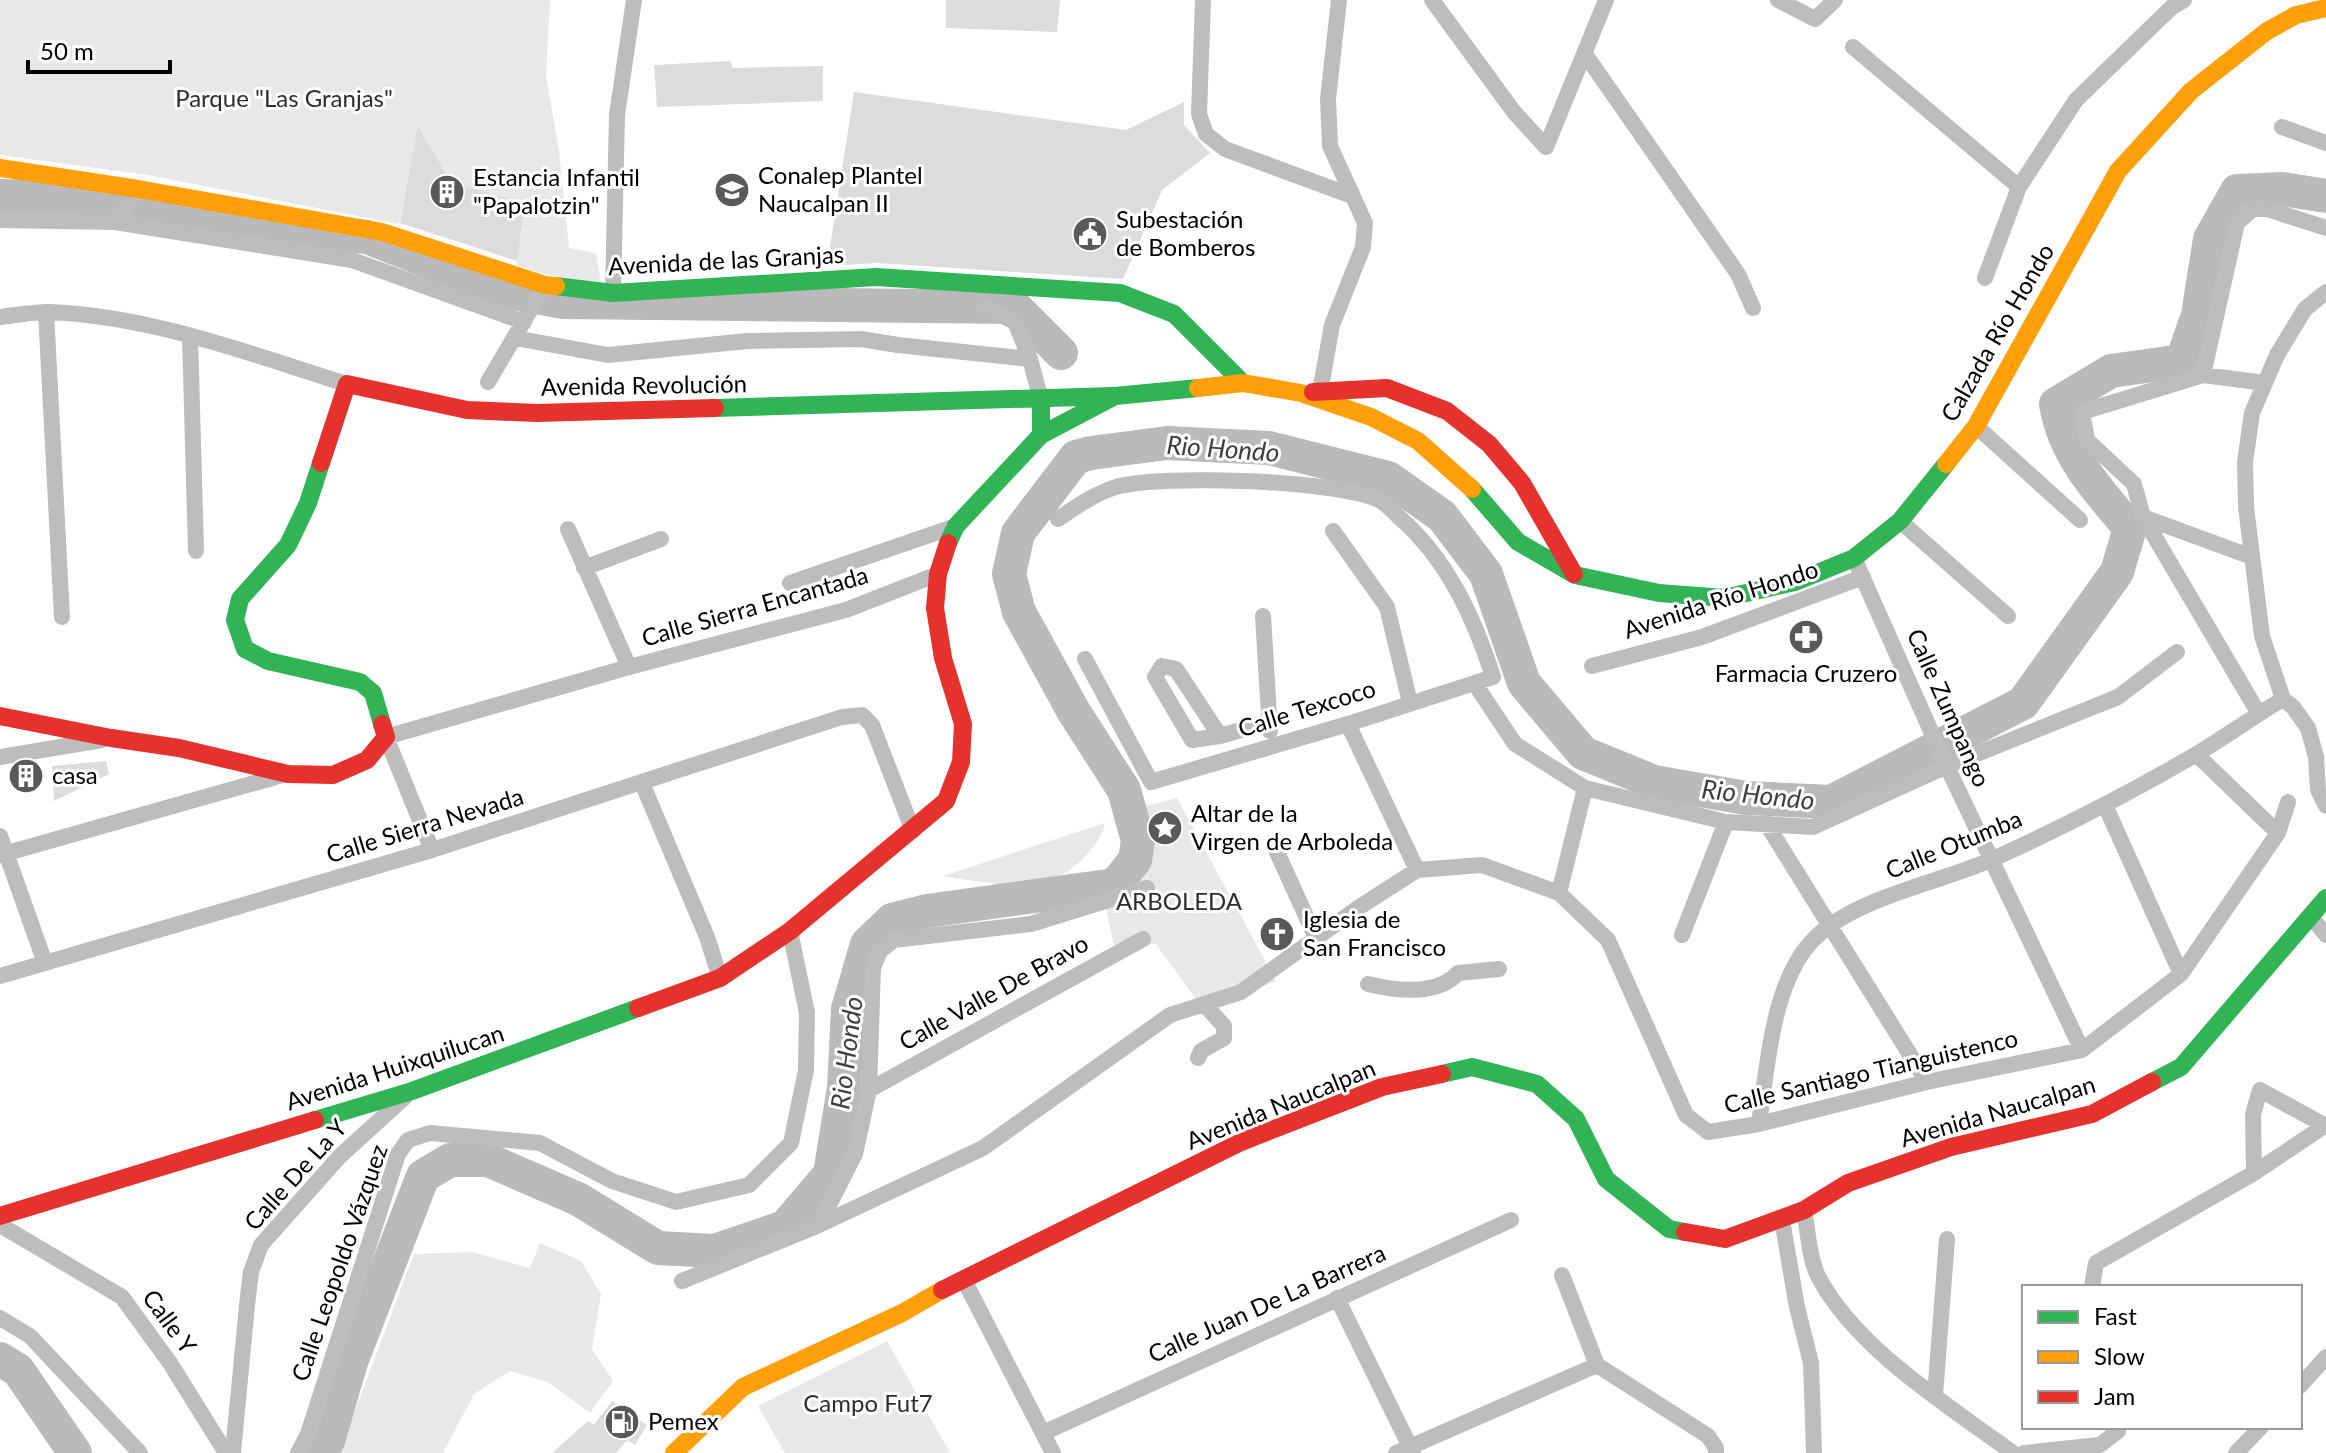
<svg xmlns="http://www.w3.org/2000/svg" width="2326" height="1453" font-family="Lato,sans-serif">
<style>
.green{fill:#e8e8e8}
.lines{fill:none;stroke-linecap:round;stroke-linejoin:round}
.river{stroke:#bababa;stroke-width:34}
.building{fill:#dcdcdc}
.street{stroke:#bdbdbd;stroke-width:16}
.fast{stroke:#30b455;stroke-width:18}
.slow{stroke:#ff9f0a;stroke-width:18}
.jam{stroke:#e5322d;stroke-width:18}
.labels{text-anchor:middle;stroke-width:6;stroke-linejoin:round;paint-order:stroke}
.park-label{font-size:24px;fill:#2d2d2d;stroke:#fff}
.poi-label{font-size:24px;fill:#000;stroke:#fff;text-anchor:start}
.street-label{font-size:24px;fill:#000;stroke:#fff}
.water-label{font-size:26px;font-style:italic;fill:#3e3e3e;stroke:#fff}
</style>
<rect width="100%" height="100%" fill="#fff"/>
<path class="green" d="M0 0H550L546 76 559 151 569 248 596 253 601 283 544 274 516 265 525 203 451 182 419 126 399 224 148 175 0 155Z
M1177 798 1276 981 1236 997 1199 1003 1155 943 1116 954 1105 904 1127 898 1141 872 1148 838 1138 808Z
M1105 823C1102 845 1067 878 1045 883 1012 889 976 881 943 876Z
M540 1243 581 1261 601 1294 592 1349 613 1381 590 1413 548 1382 510 1371 474 1394 443 1453H339L414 1254 472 1252 530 1268Z
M887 1341 950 1453H785L758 1406Z"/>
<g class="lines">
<path class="river" d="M0 196 98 198 157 214 367 237 504 291 563 302 1015 307 1061 353
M0 1359 18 1370 75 1453
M321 1453 328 1441 351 1362 423 1176 450 1160H488L578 1199 658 1248 714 1251 785 1227 830 1174 844 1088 848 1009 867 944 892 920 927 911 1115 885 1135 860 1138 841 1124 790 1074 712 1019 612 1009 574 1018 533 1076 457 1091 453 1167 443 1269 448 1388 478 1442 516 1486 574 1524 683 1583 753 1654 782 1746 798 1831 802 2023 703 2117 572 2130 528C2098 491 2064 454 2056 404L2111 371 2182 361 2198 315 2210 239 2237 191 2283 189 2326 196"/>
</g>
<path class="building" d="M946 0H1060L1057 32 946 28Z
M731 61 732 68 823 66V101L657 107 654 65Z
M854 92 1126 130 1184 102V125L1210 153 1162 190 1123 279 877 263 827 266Z
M418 125 451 182 525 203 517 261 400 223Z
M106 761 109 774 54 801 52 766Z
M612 1401 647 1425 635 1445 627 1440 616 1453H552L588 1421 594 1425Z"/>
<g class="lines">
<path class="street" d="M1203 0 1199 114 1206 134 1225 149 1352 196
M1432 0 1514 112 1546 147 1606 0
M1778 0 1815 19 1835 0
M1853 47 2019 187
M1585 54 1738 274 1753 308
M2282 127 2326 143
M0 220 115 222 352 260 524 322
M115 222 138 189
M1985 278 2019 187 2076 100 2172 7 2184 0
M2326 292 2305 309 2277 355 2252 413 2245 462 2246 507 2262 636 2283 699 2293 707 2308 728 2316 757 2318 790 2326 806
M613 293 617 115 634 0
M984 307 1015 322 1030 359 1041 400
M46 312 62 617
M0 317C16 315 33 312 49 312 152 316 250 354 347 384
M190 336 196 551
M515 338 608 355 747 341 861 339 898 345 1030 359
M2203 375 2237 223 2253 209H2267L2326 228
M488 382 545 285
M1320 392 1332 325 1363 247 1365 223 1330 146 1328 99 1339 0
M1976 426 2080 520
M2143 517 2252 557
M1058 519C1077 506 1094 494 1116 487 1161 474 1340 480 1381 501 1387 505 1394 512 1399 517 1447 559 1474 617 1493 677L1348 724 1151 782 1085 659
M1900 521 2008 616
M568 529 629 667
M1333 531 1387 607 1410 703
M1854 558 1942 756 2082 1050
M584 568 661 539
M790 583 956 526
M1263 616 1270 731
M1592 666 1702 637 1863 577
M1477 682 1479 690 1515 744 1585 788 1726 822 1813 827 1947 766 2118 697 2177 652
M2259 714 2143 517 2134 484 2087 440 2082 412 2203 375 2265 383
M1348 724 1417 870
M1220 736 1176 669 1162 666 1155 677 1192 740 1220 736 1268 722
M2196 754 2278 833
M0 757 102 740
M642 783 707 937 720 978
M2105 805 2181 974
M1766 823 1927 1082
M0 836 45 963
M432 850 386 737 629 667 846 610 938 574
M1276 850 1316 938
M0 855 286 774
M1559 893 1585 788
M2312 918 2326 935
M1682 935 1726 822
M0 976 432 850 842 717 862 715 872 725 913 831
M1368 984C1396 991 1437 996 1458 973L1499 969
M1198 1058 1201 1051 1224 1038V1026L1204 1004
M869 1090 1143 939
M1759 1124C1767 1069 1772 982 1813 940 1854 897 1941 883 1995 858 2063 827 2130 793 2195 755 2225 737 2253 717 2283 699
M2254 1173 2253 1114 2260 1090 2324 1125
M1804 1210C1808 1230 1809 1258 1818 1276 1855 1348 1949 1406 2013 1453
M1782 1220 1797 1307 1811 1363 1814 1453
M0 1225 122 1297 170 1363 226 1453
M819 1225 855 1154 869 1090 873 968 880 951 894 940 1031 924 1147 888
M1562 1275 1597 1365 1708 1436 1716 1448V1453
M963 1278 1053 1453
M682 1281 819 1225 983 1148 1170 1015 1241 992 1358 908 1417 870 1482 865 1559 893 1608 940 1686 1115 1708 1132 1759 1124 1927 1082 2082 1050 2181 974 2278 833 2288 802
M2092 1287 2096 1263 2254 1173 2326 1125
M1337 1298 1413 1453
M0 1318 30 1336 140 1453
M2300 1386 2326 1357
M1935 1396 1947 1239
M1043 1433 1511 1220
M233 1453 247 1305 251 1272 261 1245 340 1156 405 1097
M298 1453 308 1434 398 1154 408 1140 430 1133 540 1143 612 1181 676 1202 749 1185 791 1143 806 1070 807 1013 790 931
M1396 1453 1597 1365
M2024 1453 2100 1445 2118 1431V1427
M2236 1453 2261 1427"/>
<path class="fast" d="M556 286 613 293 876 277 1120 293 1174 314 1243 383
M1041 400V435
M715 408 1113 396
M321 463 308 503 288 545 240 599 235 620 245 649 268 661 360 682 373 693 382 724
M1472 489 1518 542 1575 575 1659 593 1724 598 1795 582 1854 558 1900 521 1946 464
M948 543 956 526 1041 435 1115 396 1198 388
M1442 1074 1472 1067 1537 1084 1576 1119 1606 1179 1669 1229 1685 1232
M2152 1082 2181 1067 2326 898
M315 1120 412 1091 638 1008"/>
<path class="slow" d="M0 168 138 189 382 232 545 285 556 286
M1198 388 1243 383 1301 393 1371 417 1418 441 1472 489
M1946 464 1976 426 2118 171 2191 91 2267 31 2296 15 2326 8
M674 1453 743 1387 902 1313 942 1290"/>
<path class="jam" d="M1313 392 1387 388 1447 411 1489 444 1522 483 1574 574
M321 463 347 384 467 410 536 413 715 408
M0 716 111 738 179 748 288 774 333 775 367 760 386 737 382 724
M638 1008 720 978 790 931 946 801 961 762 963 724 943 658 935 608 938 574 948 543
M0 1216 315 1120
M1685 1232 1725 1239 1804 1210 1848 1183 1951 1147 2092 1114 2152 1082
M942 1290 1241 1142 1382 1087 1442 1074"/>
</g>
<defs>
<symbol id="school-disc" viewBox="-11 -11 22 22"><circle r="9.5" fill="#595959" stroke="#fff"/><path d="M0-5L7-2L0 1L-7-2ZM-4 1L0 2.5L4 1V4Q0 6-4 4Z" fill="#fff"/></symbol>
<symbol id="building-disc" viewBox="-11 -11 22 22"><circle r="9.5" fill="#595959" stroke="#fff"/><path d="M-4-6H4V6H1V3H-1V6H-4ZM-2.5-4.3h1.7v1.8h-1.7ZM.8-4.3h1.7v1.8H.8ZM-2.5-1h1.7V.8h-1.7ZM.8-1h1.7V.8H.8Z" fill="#fff"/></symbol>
<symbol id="civic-disc" viewBox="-11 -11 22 22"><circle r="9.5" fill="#595959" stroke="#fff"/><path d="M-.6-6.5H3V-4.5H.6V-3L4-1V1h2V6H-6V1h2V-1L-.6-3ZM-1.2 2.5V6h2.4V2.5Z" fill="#fff"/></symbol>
<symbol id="pharmacy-disc" viewBox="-11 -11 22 22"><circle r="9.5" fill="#595959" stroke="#fff"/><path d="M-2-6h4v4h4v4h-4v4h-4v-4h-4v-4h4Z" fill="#fff"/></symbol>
<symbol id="sight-disc" viewBox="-11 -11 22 22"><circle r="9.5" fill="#595959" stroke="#fff"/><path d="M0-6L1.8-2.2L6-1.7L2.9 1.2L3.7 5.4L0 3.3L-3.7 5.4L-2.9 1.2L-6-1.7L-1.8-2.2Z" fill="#fff"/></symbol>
<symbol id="church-disc" viewBox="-11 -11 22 22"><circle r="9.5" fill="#595959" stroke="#fff"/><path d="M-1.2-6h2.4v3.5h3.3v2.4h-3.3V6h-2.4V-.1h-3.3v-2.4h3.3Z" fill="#fff"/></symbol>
<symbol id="fuel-disc" viewBox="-11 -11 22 22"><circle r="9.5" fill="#595959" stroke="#fff"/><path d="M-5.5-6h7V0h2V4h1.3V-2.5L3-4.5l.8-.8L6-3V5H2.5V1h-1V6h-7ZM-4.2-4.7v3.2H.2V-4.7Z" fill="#fff"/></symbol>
</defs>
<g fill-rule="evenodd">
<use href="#school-disc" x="712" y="170" width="40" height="40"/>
<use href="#building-disc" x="427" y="172" width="40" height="40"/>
<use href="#civic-disc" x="1070" y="214" width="40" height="40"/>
<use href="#pharmacy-disc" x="1786" y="617" width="40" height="40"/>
<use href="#building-disc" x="6" y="756" width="40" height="40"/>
<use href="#sight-disc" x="1145" y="808" width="40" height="40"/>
<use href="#church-disc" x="1257" y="914" width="40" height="40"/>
<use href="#fuel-disc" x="602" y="1402" width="40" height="40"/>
</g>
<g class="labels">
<g class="park-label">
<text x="284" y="107">Parque "Las Granjas"</text>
<text x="1179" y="910">ARBOLEDA</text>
<text x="868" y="1412">Campo Fut7</text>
</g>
<g class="poi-label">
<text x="758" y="184">Conalep Plantel<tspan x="758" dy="28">Naucalpan II</tspan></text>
<text x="473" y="186">Estancia Infantil<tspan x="473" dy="28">"Papalotzin"</tspan></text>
<text x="1116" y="228">Subestación<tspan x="1116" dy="28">de Bomberos</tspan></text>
<text x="1806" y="682" text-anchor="middle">Farmacia Cruzero</text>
<text x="52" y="784">casa</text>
<text x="1191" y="822">Altar de la<tspan x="1191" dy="28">Virgen de Arboleda</tspan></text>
<text x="1303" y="928">Iglesia de<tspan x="1303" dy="28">San Francisco</tspan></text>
<text x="648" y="1430">Pemex</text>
</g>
<g class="street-label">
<text transform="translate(726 261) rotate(-3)" y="8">Avenida de las Granjas</text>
<text transform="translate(1998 333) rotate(-60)" y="8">Calzada Río Hondo</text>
<text transform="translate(644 386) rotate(-1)" y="8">Avenida Revolución</text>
<text transform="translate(1721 600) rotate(-18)" y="8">Avenida Río Hondo</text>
<text transform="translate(755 607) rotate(-16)" y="8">Calle Sierra Encantada</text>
<text transform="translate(1948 708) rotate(66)" y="8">Calle Zumpango</text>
<text transform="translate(1307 709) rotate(-17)" y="8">Calle Texcoco</text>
<text transform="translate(425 826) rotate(-17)" y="8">Calle Sierra Nevada</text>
<text transform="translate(1954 845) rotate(-22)" y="8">Calle Otumba</text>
<text transform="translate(994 993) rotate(-29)" y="8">Calle Valle De Bravo</text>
<text transform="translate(395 1068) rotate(-18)" y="8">Avenida Huixquilucan</text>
<text transform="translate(1871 1072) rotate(-13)" y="8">Calle Santiago Tianguistenco</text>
<text transform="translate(1281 1105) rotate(-22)" y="8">Avenida Naucalpan</text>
<text transform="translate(1998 1112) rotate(-16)" y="8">Avenida Naucalpan</text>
<text transform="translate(296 1175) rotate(-48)" y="8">Calle De La Y</text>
<text transform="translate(340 1263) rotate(-71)" y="8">Calle Leopoldo Vázquez</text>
<text transform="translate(1267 1304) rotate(-24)" y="8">Calle Juan De La Barrera</text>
<text transform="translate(169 1322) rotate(54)" y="8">Calle Y</text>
</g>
<g class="water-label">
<text transform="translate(1223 449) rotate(4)" y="9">Rio Hondo</text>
<text transform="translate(1758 795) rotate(6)" y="9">Rio Hondo</text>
<text transform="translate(847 1053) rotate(-83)" y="9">Rio Hondo</text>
</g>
</g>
<rect x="2022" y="1285" width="280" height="144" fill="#ffffff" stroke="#999999" stroke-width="2"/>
<rect x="2038" y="1311" width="40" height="12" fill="#30b455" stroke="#999999" stroke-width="2"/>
<text x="2094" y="1325" font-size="24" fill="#000000">Fast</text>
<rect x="2038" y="1351" width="40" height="12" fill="#ff9f0a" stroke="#999999" stroke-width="2"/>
<text x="2094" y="1365" font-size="24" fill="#000000">Slow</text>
<rect x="2038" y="1391" width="40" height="12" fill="#e5322d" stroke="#999999" stroke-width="2"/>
<text x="2094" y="1405" font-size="24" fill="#000000">Jam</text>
<path d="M28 60v12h142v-12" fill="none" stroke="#000000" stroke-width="4"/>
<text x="40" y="60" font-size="24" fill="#000000" stroke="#ffffff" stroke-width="6" paint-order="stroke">50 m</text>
</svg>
